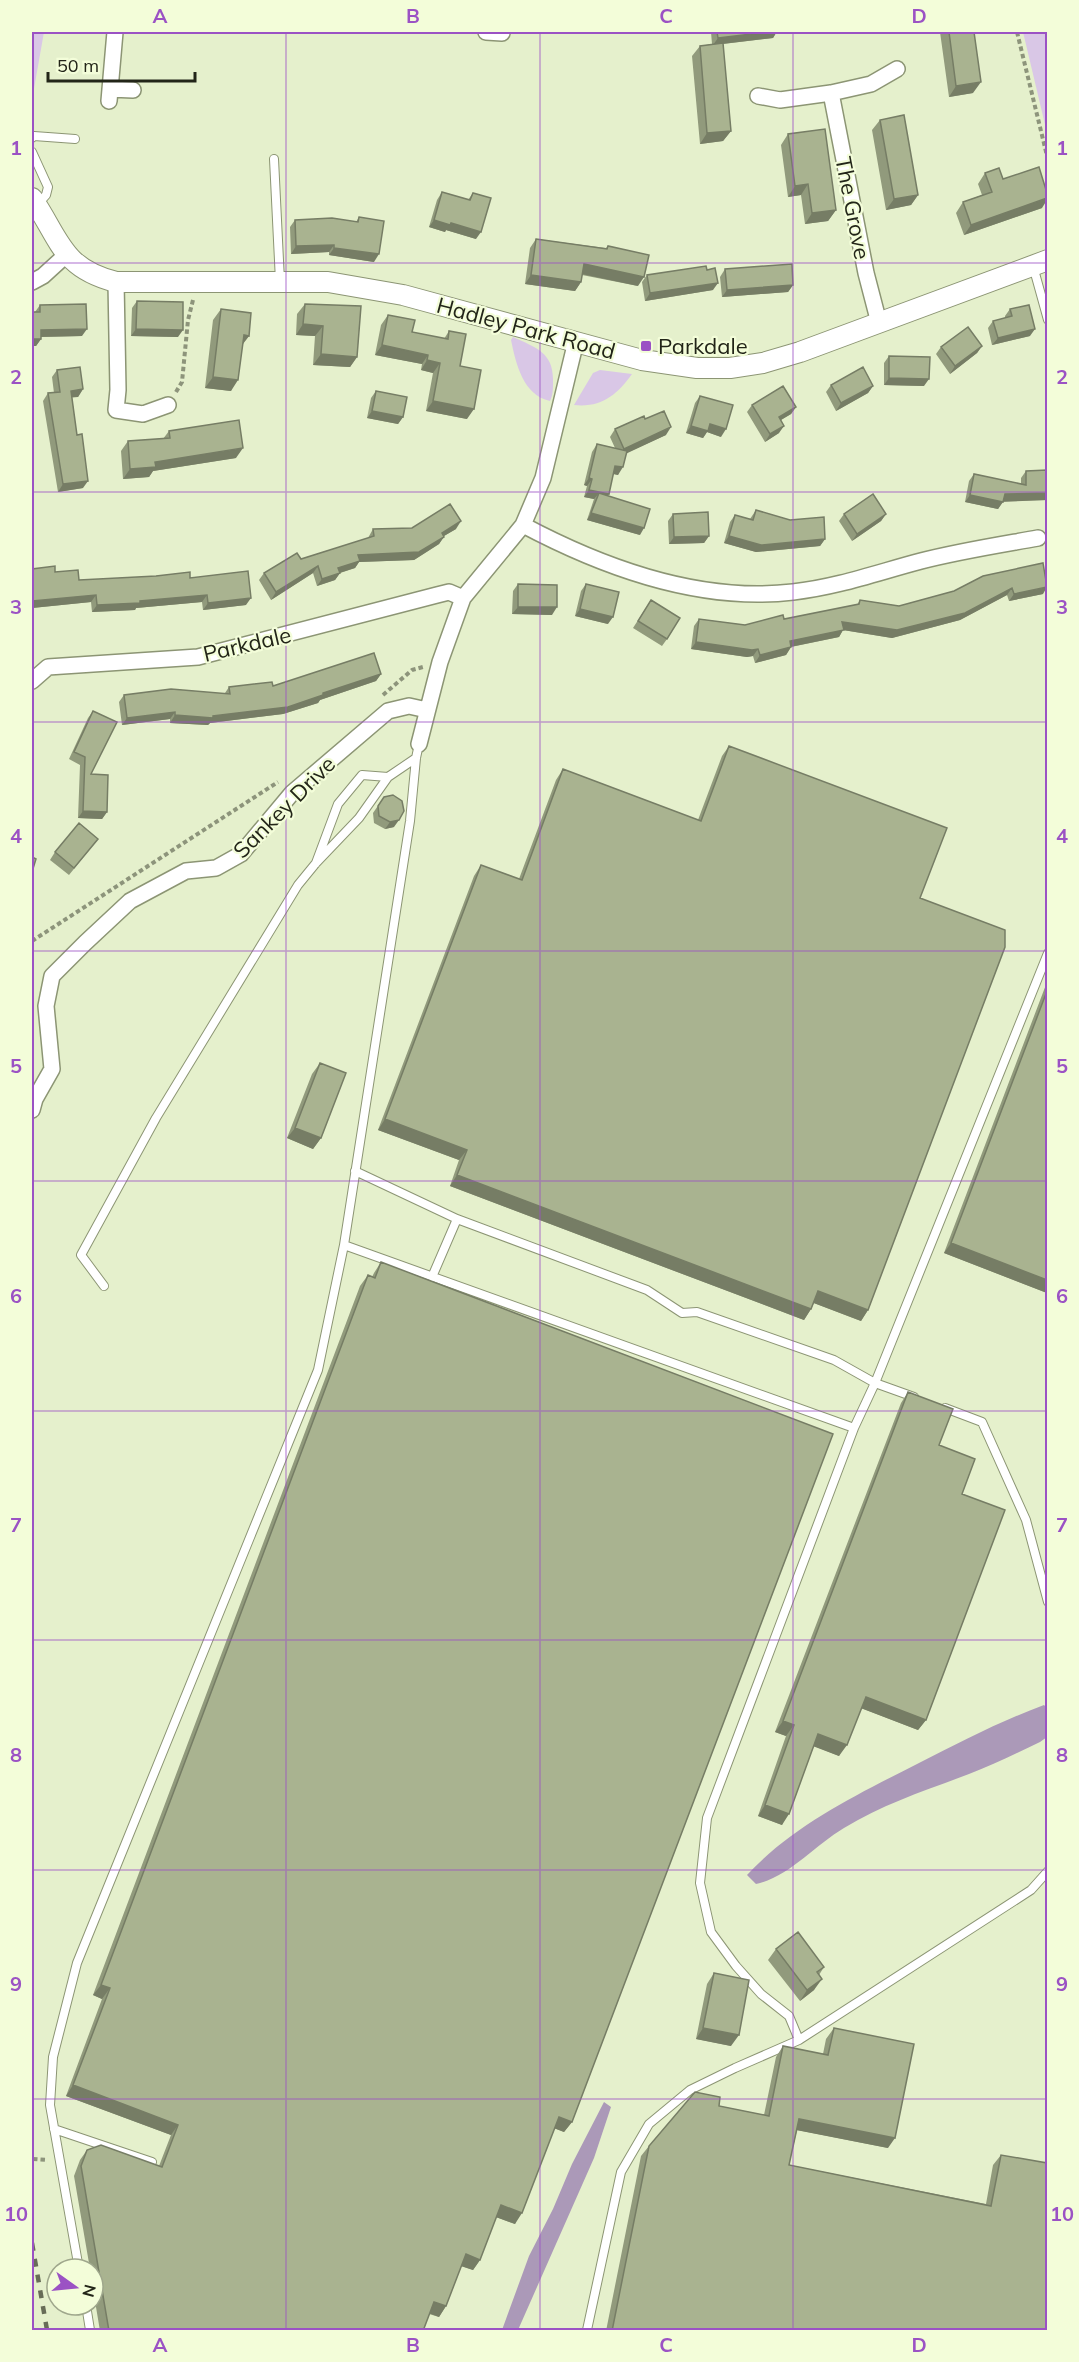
<svg xmlns="http://www.w3.org/2000/svg" width="1079" height="2362" font-family="Mulish,sans-serif">
<style>
.green{fill:#d9c7e6}
.water{fill:#ab99b8}
.lines{fill:none;stroke-linecap:round;stroke-linejoin:round}
.service-casing{stroke:#8c9574;stroke-width:10}
.minor-casing{stroke:#8c9574;stroke-width:18}
.tertiary-casing{stroke:#8c9574;stroke-width:22}
.path{stroke:#8d947b;stroke-width:4;stroke-dasharray:4.5 3;stroke-linecap:butt}
.service{stroke:#fff;stroke-width:8}
.minor{stroke:#fff;stroke-width:15}
.tertiary{stroke:#fff;stroke-width:20}
.rail{stroke:#676c57;stroke-width:4.5;stroke-dasharray:8 8;stroke-linecap:butt}
.wall{fill:#919a7c}
.shaded-wall{fill:#767d65}
.building{fill:#a9b390;stroke:#767d65;stroke-width:1.5}
.grid{fill:none;stroke:#9b52c4;stroke-width:1.5;stroke-opacity:0.55}
.poi-dot{fill:#9b52c4;stroke:#f3fdd9;stroke-width:2}
.labels{text-anchor:middle;stroke-width:4.5;stroke-linejoin:round;paint-order:stroke}
.street-label{font-size:22px;fill:#222518;stroke:#f3fdd9}
.poi-label{font-size:22px;fill:#222518;stroke:#f3fdd9;text-anchor:start}
.neatline{fill:none;stroke:#9b52c4;stroke-width:2}
.grid-label{font-size:20px;text-anchor:middle;font-weight:bold;fill:#9b52c4}
</style>
<rect width="100%" height="100%" fill="#e5f0cc"/>
<path class="green" d="M32 32H44L32 100Z
M1023 32H1047V133Z
M513 337C537 348 554 353 553 382 553 389 553 395 550 401 523 395 516 364 511 340Z
M600 370 632 374C617 395 601 408 574 405L593 373Z"/>
<path class="water" d="M1044 1705 1047 1708V1737L1040 1742C1017 1753 993 1765 969 1774 927 1790 883 1804 844 1828 815 1845 789 1877 756 1884L747 1875C793 1825 860 1793 919 1763 960 1742 1001 1721 1044 1705Z
M604 2102 611 2107 594 2158 518 2330H502L529 2256 553 2209 572 2164Z"/>
<g class="lines">
<defs>
<path id="service" d="M32 138 34 136 75 139
M32 152 48 187 46 195 38 204
M274 159 280 281
M1033 266 1048 320
M388 777 416 758
M355 1171 457 1219
M344 1245 854 1428
M432 1277 457 1219 647 1290 682 1313 697 1312 834 1360 875 1383 914 1397
M104 1286 81 1255 156 1118 298 885 316 863 359 818 388 777 362 775 338 804 316 863
M945 1408 982 1422 1026 1520 1048 1602
M799 2040 789 2016 761 1994 736 1966 711 1932 700 1883 707 1818 854 1428 875 1383 1048 953
M54 2129 152 2162
M79 2269 50 2105 53 2057 77 1963 318 1370 344 1245 410 821 416 758 419 744
M86 2305 90 2330
M587 2330 621 2172 649 2124 690 2090 735 2068 799 2040 1031 1890 1048 1871"/>
<path id="minor" d="M486 32 502 33
M110 89 133 90
M831 93 866 273 879 323
M758 96 780 100 831 93 871 84 897 69
M109 101 115 32
M32 282 43 276 66 255
M116 282 118 390 116 410 143 414 168 405
M523 525C604 568 700 603 793 592 838 587 879 572 921 561 960 551 999 545 1038 538
M32 681 48 667 198 657 437 595 449 592 463 598
M419 744 440 662 463 598 523 525 543 478 576 341
M32 1110 35 1099 52 1069 46 1006 52 976 85 943 130 901 186 871 216 868 241 854 292 793 388 711 409 706 427 710"/>
<path id="tertiary" d="M32 198C60 239 61 268 116 282H328L403 295 642 360 697 368H730L763 363 800 352 1048 260"/>
</defs>
<use href="#service" class="service-casing"/>
<use href="#minor" class="minor-casing"/>
<use href="#tertiary" class="tertiary-casing"/>
<path class="path" d="M1017 32 1048 160
M176 392 182 382 188 320 193 300
M383 695 412 670 423 667
M32 941 278 782
M33 2159 47 2160"/>
<use href="#service" class="service"/>
<use href="#minor" class="minor"/>
<use href="#tertiary" class="tertiary"/>
<path class="rail" d="M32 2243 47 2330"/>
</g>
<path class="wall" d="M711 32H785L776 33 773 38 723 44 731 131 723 141 700 144 692 56 700 46 712 44Z
M940 32H974L973 93 949 97Z
M880 120 918 195 911 205 886 210 872 130Z
M788 134 836 210 828 221 805 224 801 195 788 197 781 145Z
M985 173 1003 179 1042 208 964 235 956 213 963 202 982 195 978 184Z
M442 192 468 200 473 193 476 239 446 230 445 232 429 227 437 200Z
M359 217 374 262 329 255V252L291 254 290 227 295 220 356 222Z
M536 239 606 248 608 246 638 286 582 275 581 282 575 291 525 284 530 248Z
M725 269 793 285 788 292 722 297 720 277Z
M707 270 713 290 645 301 642 282 647 275Z
M137 301 178 337 131 336 132 308Z
M305 304 357 357 350 367 313 365 315 336 296 335 297 314Z
M40 305 82 336 41 337V339L36 346 35 312Z
M221 309 249 336 243 344 231 391 205 388 213 320Z
M1010 309 1030 336 992 345 988 328 993 321 1005 318V316Z
M388 315 412 332 444 339 449 331 460 366 467 419 426 411 433 373 421 370 422 364 375 355 381 325Z
M982 346 977 353 950 374 936 354 941 347Z
M889 356 924 386 884 385V363Z
M57 370 83 389 78 397H72L83 488 58 492 43 401 48 393H54L52 377Z
M831 385 873 386 868 393 836 411 826 392Z
M376 391 403 417 398 424 367 418 371 398Z
M700 396 721 437 707 432 703 438 686 433 695 403Z
M752 405 796 407 791 414 781 420 779 433 765 442 747 412Z
M645 419 666 435 626 453 618 475 613 474 608 496 640 535 587 520 594 499 584 497 587 486 584 485 592 452 597 444 615 448 610 437 615 429Z
M169 431 236 458 153 471 149 477 123 479 121 451 128 441 163 439Z
M1026 471 1047 500 1003 501 998 509 965 502 969 481 974 474 1021 484V478Z
M756 510 825 539 820 546 756 552 724 543 730 522 735 515 750 519Z
M673 514 709 536 704 543 669 544 668 521Z
M844 514H886L881 521 852 541 839 521Z
M373 529H456L444 536 439 544 414 560 359 562 355 568 340 573 335 580 317 586 313 573 271 600 259 580 264 573 301 559 368 538Z
M32 569 55 572 79 580 190 578 246 605 203 610 202 602 136 608 135 610 92 612 91 602 32 608Z
M983 576 1043 594 1009 601 1007 595 960 620 892 638 843 630 839 637 791 647 786 655 755 663 753 656 747 657 691 649 694 626 699 619 745 625 784 619 857 605 860 600 899 606 954 591Z
M518 584 552 615 512 614 513 591Z
M586 584 608 624 575 616 581 591Z
M651 600 667 639 662 646 633 628Z
M381 674 376 681 320 700 318 703 283 714 210 723 208 725 170 723V719L122 725 119 702 124 695 225 693 229 687 273 686Z
M93 711 91 774 107 812 102 819 78 818 80 765 69 759 88 718Z
M729 746 920 898 868 1310 861 1321 814 1303 811 1309 804 1320 450 1186 459 1160 378 1130 474 876 481 865 519 879 556 780 563 769 698 820 722 756Z
M384 797 394 827 385 829 374 823 373 813Z
M98 839 69 875 50 860 55 852Z
M1047 982V1293L944 1253Z
M320 1063 321 1138 313 1149 287 1138 312 1074Z
M381 1262 572 2122 564 2132 554 2128 515 2224 496 2217 480 2260 473 2270 461 2266 446 2306 439 2317 429 2314 423 2331H100L93 2289V2269H90L74 2176 80 2160 87 2150 159 2166 171 2135 66 2096 102 1999 93 1995 360 1286 368 1275 372 1277 374 1273Z
M908 1392 939 1445 962 1494 926 1720 918 1730 861 1708 839 1756 814 1746 782 1825 758 1816 786 1736 775 1732 901 1403Z
M776 1949 824 1967 819 1975 814 1990 800 2001 768 1960Z
M714 1973 731 2046 696 2039 707 1984Z
M834 2028 888 2148 797 2130 789 2165 986 2204 993 2165 1001 2155 1047 2331H606L641 2156 649 2146 719 2106 764 2115 776 2057 783 2046 823 2054 826 2039Z"/>
<path class="shaded-wall" d="M769 32H785L776 33 773 38 713 45 718 38Z
M981 82 973 93 949 97 956 86Z
M731 131 723 141 700 144 707 133Z
M808 184 801 195 788 197 795 186Z
M918 195 911 205 886 210 894 199Z
M1047 198V200L1042 208 964 235 971 225Z
M836 210 828 221 805 224 812 213Z
M434 220 451 223 481 232 476 239 446 230 445 232 429 227Z
M334 245 329 252 291 254 296 246Z
M334 248 379 254 374 262 329 255Z
M584 264 644 277 638 286 577 273Z
M531 275 581 282 575 291 525 284Z
M718 283 713 290 645 301 650 293Z
M793 285 788 292 722 297 727 290Z
M303 324 323 326 315 336 296 335Z
M87 329 82 336 36 337 41 330Z
M136 329 183 330 178 337 131 336Z
M1035 329 1030 336 992 345 998 338Z
M244 335 249 336 241 346Z
M32 339H41L36 346H32Z
M382 345 428 355 422 364 375 355Z
M982 346 977 353 950 374 955 366Z
M321 354 357 357 350 367 313 365Z
M427 360 440 363 433 373 421 370Z
M213 377 238 380 231 391 205 388Z
M889 378 929 379 924 386 884 385Z
M873 386 868 393 836 411 841 403Z
M83 389 78 397 66 398 71 391Z
M433 401 474 409 467 419 426 411Z
M796 407 791 414 774 424 779 417Z
M372 411 403 417 398 424 367 418Z
M710 424 726 429 721 437 707 432 703 438 686 433 691 426Z
M784 426 779 433 765 442 770 434Z
M671 427 666 435 619 457 624 449Z
M243 448 236 458 153 471 149 477 123 479 130 469 155 462Z
M615 466 623 467 618 475 610 473Z
M589 478 592 479 587 486 584 485Z
M88 481 83 488 58 492 63 484Z
M589 490 609 494 604 501 599 493 594 499 584 497Z
M1047 493V500L1001 502H1003L998 509 965 502 970 495Z
M591 513 644 528 640 535 587 520Z
M886 514 881 521 852 541 857 534Z
M461 521 456 529 437 540 442 533Z
M709 536 704 543 669 544 674 537Z
M729 536 825 539 820 546 756 552 724 543Z
M444 537 439 544 414 560 359 562 355 568 333 575 338 568 358 555Z
M318 566 313 573 271 600 276 592Z
M340 573 335 580 317 586 322 579Z
M1047 587 1043 594 1009 601 1014 594Z
M1012 588 1007 595 960 620 892 638 843 630 839 637 785 648 790 641 842 622Z
M96 595 91 602 32 608V601Z
M207 595 202 602 136 608 135 610 92 612 97 605Z
M251 598 246 605 203 610 208 603Z
M518 607H557L552 615 512 614Z
M580 609 613 617 608 624 575 616Z
M696 642 758 649 753 656 747 657 691 649Z
M791 647 786 655 755 663 760 655Z
M381 674 376 681 320 700 318 703 283 714 210 723 208 725 170 723 175 715 213 716 323 693Z
M175 712 170 719 122 725 127 718Z
M83 811 107 812 102 819 78 818Z
M399 820 394 827 385 829 390 822Z
M385 1119 467 1150 459 1160 378 1130Z
M295 1128 321 1138 313 1149 287 1138Z
M457 1175 811 1309 804 1320 450 1186Z
M951 1243 1047 1280V1293L944 1253Z
M818 1291 868 1310 861 1321 811 1302Z
M866 1697 926 1720 918 1730 858 1707Z
M783 1721 794 1725 786 1736 775 1732Z
M818 1734 847 1745 839 1756 810 1745Z
M765 1805 789 1814 782 1825 758 1816Z
M822 1979 814 1990 800 2001 807 1990Z
M101 1985 110 1988 102 1999 93 1995Z
M703 2028 739 2035 731 2046 696 2039Z
M73 2085 178 2125 171 2135 66 2096Z
M559 2117 572 2122 564 2132 551 2127Z
M799 2119 895 2138 888 2148 791 2129Z
M501 2205 522 2213 515 2224 493 2216Z
M466 2254 480 2260 473 2270 458 2265Z
M434 2302 446 2306 439 2317 426 2312Z"/>
<path class="building" d="M717 32H769L718 38Z
M949 32H974L981 82 956 86Z
M723 43 731 131 707 133 700 46Z
M904 115 918 195 894 199 880 120Z
M825 129 836 210 812 213 808 184 795 186 788 134Z
M1039 167 1047 193V198L971 225 963 202 992 192 985 173 999 168 1003 179Z
M442 192 470 200 473 193 491 198 481 232 451 223 450 225 434 220Z
M359 217 384 221 379 254 334 248V245L296 246 295 220 332 218 358 222Z
M536 239 607 249 608 246 649 255 644 277 584 264 581 282 531 275Z
M792 264 793 285 727 290 725 269Z
M706 266 707 270 715 268 718 283 650 293 647 275Z
M137 301 183 302V330L136 329Z
M86 304 87 329 41 330V339H32V312H40V305Z
M305 304 361 306 357 357 321 354 323 326 303 324Z
M1029 305 1035 329 998 338 993 321 1012 316 1010 309Z
M221 309 251 313 249 336 244 335 238 380 213 377Z
M388 315 415 320 412 332 448 339 449 331 466 334 460 366 481 370 474 409 433 401 440 363 427 360 428 355 382 345Z
M968 327 982 346 955 366 941 347Z
M889 356 930 357 929 379 889 378Z
M80 367 83 389 71 391 77 435 82 434 88 481 63 484 48 393 60 392 57 370Z
M863 367 873 386 841 403 831 385Z
M783 386 796 407 779 417 784 426 770 434 752 405Z
M376 391 407 397 403 417 372 411Z
M700 396 733 405 726 429 710 424 708 431 691 426Z
M664 411 671 427 624 449 615 429 644 416 645 419Z
M239 420 243 448 155 462 156 467 130 469 128 441 170 438 169 431Z
M597 444 627 451 623 467 615 466 609 494 589 490 592 479 589 478Z
M1047 470V493L1005 494 1003 502 970 495 974 474 1026 485V471Z
M599 493 650 509 644 528 591 513Z
M873 494 886 514 857 534 844 514Z
M450 504 461 521 442 533 444 537 419 552 358 555 360 561 338 568 340 573 322 579 318 566 276 592 264 573 297 553 301 559 374 536 373 529 412 528Z
M756 510 790 520 824 517 825 539 761 545 729 536 735 515 753 520Z
M708 512 709 536 674 537 673 514Z
M1043 563 1047 587 1014 594 1012 588 965 613 897 630 842 622 844 630 790 641 791 647 760 655 758 649 752 650 696 642 699 619 745 625 783 615 784 619 859 604 860 600 899 606 954 591 983 576Z
M55 566V572L78 570 79 580 156 576 190 572V578L248 571 251 598 208 603 207 595 140 601V603L97 605 96 595 32 601V569Z
M518 584 557 585V607H518Z
M586 584 619 592 613 617 580 609Z
M651 600 680 618 667 639 638 621Z
M374 653 381 674 323 693V695L288 707 213 716V718L175 715V712L127 718 124 695 171 689 230 694 229 687 272 682 273 686Z
M93 711 117 722 91 774 108 775 107 812 83 811 85 757 74 752Z
M729 746 947 828 920 898 1005 930V947L868 1310 818 1291 811 1309 457 1175 467 1150 385 1119 481 865 522 880 563 769 701 821Z
M393 795 402 801 404 811 399 820 390 822 379 816 378 806 384 797Z
M79 823 98 839 74 868 55 852Z
M32 857 36 859 32 872Z
M1047 991V1280L951 1243Z
M320 1063 346 1073 321 1138 295 1128Z
M381 1262 833 1434 572 2122 559 2117 522 2213 501 2205 480 2260 466 2254 446 2306 434 2302 423 2331H109L81 2166 87 2150 101 2145 162 2167 178 2125 73 2085 110 1988 101 1985 368 1275 375 1278Z
M908 1392 953 1409 939 1445 975 1459 962 1494 1005 1510 926 1720 866 1697 847 1745 818 1734 789 1814 765 1805 794 1725 783 1721Z
M798 1932 824 1967 817 1972 822 1979 807 1990 776 1949Z
M714 1973 749 1980 739 2035 703 2028Z
M834 2028 914 2044 895 2138 799 2119 789 2165 991 2206 1001 2155 1047 2163V2331H612L649 2146 695 2092 720 2097 719 2106 769 2116 783 2046 828 2055Z"/>
<path class="grid" d="M286 32V2330M540 32V2330M793 32V2330M32 263H1048M32 492H1048M32 722H1048M32 951H1048M32 1181H1048M32 1411H1048M32 1640H1048M32 1870H1048M32 2099H1048"/>
<rect class="poi-dot" x="640" y="340" width="12" height="12" rx="3"/>
<g class="labels">
<g class="street-label">
<text transform="translate(853 208) rotate(79)" y="8">The Grove</text>
<text transform="translate(526 328) rotate(15)" y="8">Hadley Park Road</text>
<text transform="translate(247 644) rotate(-13)" y="8">Parkdale</text>
<text transform="translate(284 807) rotate(-45)" y="8">Sankey Drive</text>
</g>
<g class="poi-label">
<text x="658" y="354">Parkdale</text>
</g>
</g>
<rect width="1079" height="2362" fill="none" stroke="#f3fdd9" stroke-width="66"/>
<g transform="translate(75 2287) rotate(105)"><circle r="28" fill="#f3fdd9" stroke="#9fa78c" stroke-width="1.5"/>
<path d="M0-4.5L10 22L0 15L-10 22Z" fill="#9b52c4"/>
<text y="-9" font-size="16" font-weight="bold" text-anchor="middle" fill="#222518">N</text>
</g>
<path d="M48 72v9h147v-9" fill="none" stroke="#222518" stroke-width="3"/>
<text x="57" y="72" font-size="18" fill="#222518" stroke="#f3fdd9" stroke-width="4.5" paint-order="stroke">50 m</text>
<rect x="33" y="33" width="1013" height="2296" class="neatline"/>
<g class="grid-label">
<text x="160" y="23">A</text>
<text x="413" y="23">B</text>
<text x="666" y="23">C</text>
<text x="919" y="23">D</text>
<text x="16" y="155">1</text>
<text x="1062" y="155">1</text>
<text x="16" y="384">2</text>
<text x="1062" y="384">2</text>
<text x="16" y="614">3</text>
<text x="1062" y="614">3</text>
<text x="16" y="843">4</text>
<text x="1062" y="843">4</text>
<text x="16" y="1073">5</text>
<text x="1062" y="1073">5</text>
<text x="16" y="1303">6</text>
<text x="1062" y="1303">6</text>
<text x="16" y="1532">7</text>
<text x="1062" y="1532">7</text>
<text x="16" y="1762">8</text>
<text x="1062" y="1762">8</text>
<text x="16" y="1991">9</text>
<text x="1062" y="1991">9</text>
<text x="16" y="2221">10</text>
<text x="1062" y="2221">10</text>
<text x="160" y="2352">A</text>
<text x="413" y="2352">B</text>
<text x="666" y="2352">C</text>
<text x="919" y="2352">D</text>
</g>
</svg>
